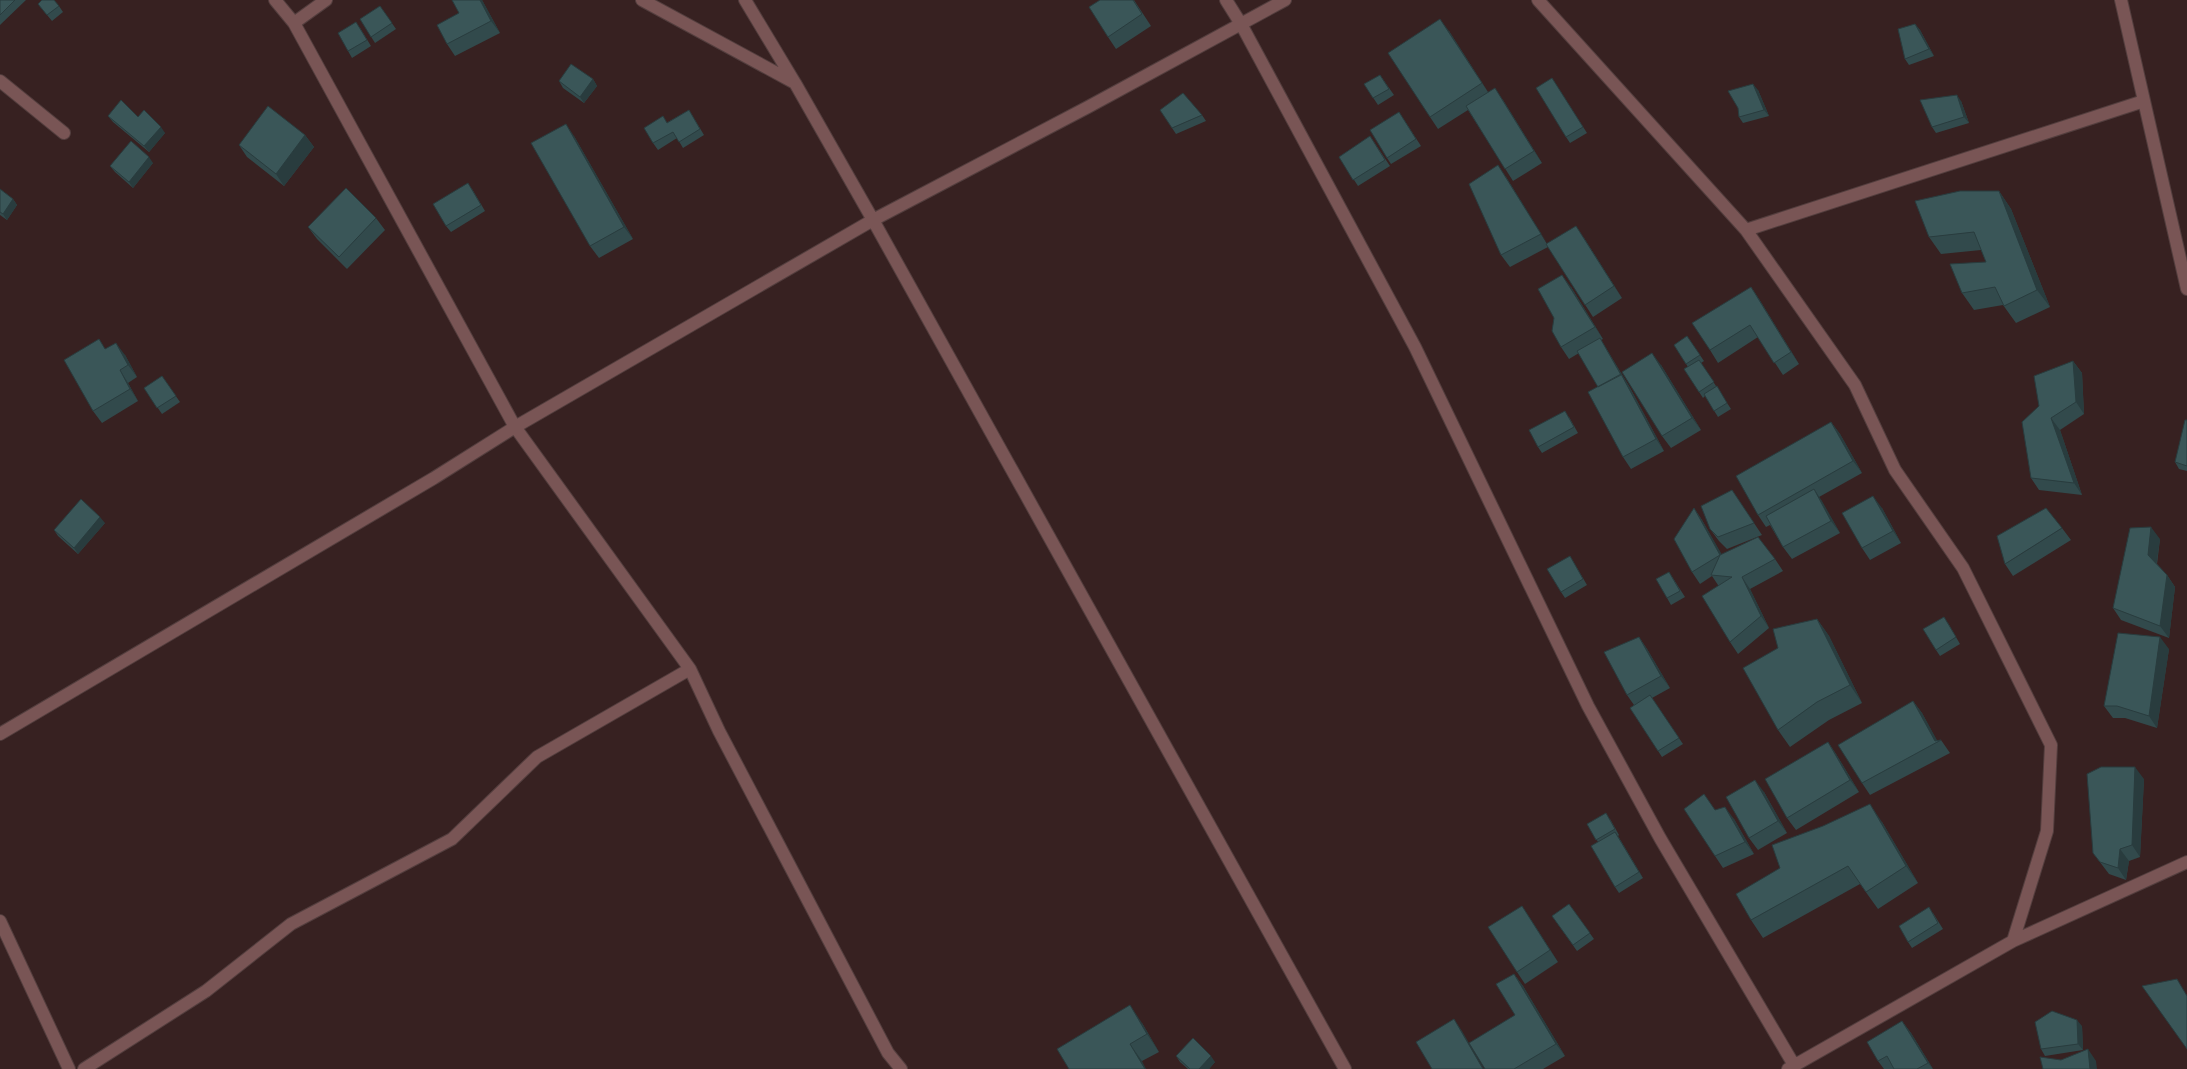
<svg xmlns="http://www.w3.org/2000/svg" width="2187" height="1069" font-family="Lora,serif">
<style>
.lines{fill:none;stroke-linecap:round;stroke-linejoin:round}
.minor-casing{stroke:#533e3e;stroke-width:14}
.minor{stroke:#795555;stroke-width:12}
.wall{fill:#324a4c}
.shaded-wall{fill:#293c3e}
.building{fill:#3a5658;stroke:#293c3e}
</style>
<rect width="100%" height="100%" fill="#372121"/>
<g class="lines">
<defs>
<path id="minor" d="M275 0 294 23 515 427 690 669 719 731 888 1053 901 1069
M642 0 795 83
M745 0 795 83 873 220 1345 1069
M1226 0 1241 24 1415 347 1588 706 1660 838 1794 1065
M1538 0 1746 230 1855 385 1895 470 1963 568 2051 745 2047 831 2013 941 1788 1069
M2121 0 2187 289
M294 23 326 0
M0 81 64 133
M1746 230 2144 101
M0 734 434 478 515 427 873 220 1088 107 1285 0
M0 921 69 1069
M2013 941 2187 862
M84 1069 206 991 291 924 452 839 537 757 690 669"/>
</defs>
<use href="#minor" class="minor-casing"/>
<use href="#minor" class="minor"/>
</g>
<path class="wall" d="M0 0H26L0 25Z
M482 0 500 33 455 56 447 44Z
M1134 0 1151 26 1116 49 1108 37Z
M38 4 59 6 63 12 52 21Z
M380 6 396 29 375 43 360 19Z
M1915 24 1920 30 1934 56 1909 65 1905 59Z
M360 28 371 46 352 58 348 51Z
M1449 31 1488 92 1503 100 1542 163 1513 181 1468 110 1438 129 1430 117Z
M1380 75 1394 95 1378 105 1364 84Z
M1552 78 1587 133 1570 143 1566 137Z
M593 79 597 86 584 103 563 88 559 81Z
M1758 90 1769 116 1743 123 1739 117Z
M1961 101 1969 123 1936 133 1932 127Z
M689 110 704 135 683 148 677 138 658 150 653 143 668 122Z
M1399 112 1421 146 1391 164 1387 158Z
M1202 115 1206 121 1176 134 1172 128Z
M108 116 138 117 165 133 149 152 113 122Z
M305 135 314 147 284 186 247 157 239 145Z
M574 136 633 239 599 258 590 246Z
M1370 136 1390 166 1358 186 1339 157Z
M153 163 133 188 115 172 110 166Z
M1506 177 1547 244 1584 238 1622 298 1593 317 1548 247 1510 267 1501 255Z
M0 189 13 199 17 205 7 220 0 215Z
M472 189 485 211 451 232 446 226Z
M1999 191 2011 209 2050 307 2016 323 2003 305 1974 310 1962 293 1986 262 1981 250 1941 254 1929 237Z
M376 218 385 230 347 269 317 239 308 227Z
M1571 287 1603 339 1601 340 1624 378 1629 386 1664 451 1631 469 1623 457 1598 387 1579 353 1569 359 1561 347Z
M1751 287 1759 299 1799 364 1783 375 1758 337 1718 363 1710 350Z
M1687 336 1704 361 1701 363 1731 409 1718 417 1705 396 1703 398 1684 369 1688 367 1674 345Z
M99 339 105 349 125 355 137 377 128 383 138 401 102 423 93 411Z
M2073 361 2082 373 2084 414 2060 430 2082 495 2039 490 2031 478 2039 406Z
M1661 365 1701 430 1671 448 1662 436Z
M162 376 180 402 162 414 144 388Z
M1569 417 1578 433 1542 453 1538 447Z
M2187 420V471L2179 469 2175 462Z
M1831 422 1840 434 1862 473 1819 497 1840 533 1792 559 1783 547 1770 525 1766 527 1758 515Z
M1732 490 1762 535 1727 549 1719 541 1710 529Z
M1694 508 1702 520 1721 554 1775 559 1783 571 1750 589 1769 628 1738 654 1730 642 1718 585 1712 576 1700 584 1692 572Z
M1882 508 1901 543 1870 560 1862 548Z
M105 523 78 554 58 536 54 530Z
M2062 528 2071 540 2013 576 2005 564Z
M2160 539 2157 564 2167 575 2175 587 2169 638 2121 620 2113 608Z
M1570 556 1587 585 1565 598 1561 592Z
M1669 572 1685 597 1671 605 1667 598Z
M1817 619 1829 636 1862 703 1829 720 1790 747 1778 730V648Z
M1948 623 1960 644 1940 656 1936 650Z
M1639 637 1647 649 1670 688 1652 698 1683 744 1662 757 1630 708 1634 705 1627 695Z
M2169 649 2157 728 2125 718H2113L2104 706Z
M1913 701 1922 713 1937 741 1941 740 1950 753 1870 795 1862 783Z
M1828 742 1836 754 1859 792 1796 830 1787 818Z
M2144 779 2140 857 2129 861 2126 880 2109 874 2093 853Z
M1764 792 1787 833 1758 850 1749 838Z
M1715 810 1734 819 1754 854 1723 868 1715 856Z
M1610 819 1619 835 1618 836 1643 878 1619 893 1615 887 1598 842 1587 824Z
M1882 822 1918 883 1878 909 1860 884 1763 938 1751 920Z
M1569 904 1594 939 1577 951 1552 916Z
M1522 906 1558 962 1525 984 1517 972Z
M1933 913 1943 929 1912 948 1908 942Z
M1514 974 1523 986 1565 1056 1543 1069H1485L1515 1015Z
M1902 1021 1911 1033 1933 1069H1884L1878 1061Z
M1142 1023 1159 1052 1142 1061 1069 1069Z
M2082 1026 2083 1050 2045 1056 2041 1049Z
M1176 1056 1215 1062 1209 1069H1188L1180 1062Z"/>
<path class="shaded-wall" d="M480 0H482L500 33 491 21Z
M1440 19 1449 31 1490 95 1482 83Z
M1915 24 1920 30 1934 56 1929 49Z
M593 79 597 86 584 103 580 97Z
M1753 84 1758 90 1769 116 1764 110Z
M1495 88 1503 100 1542 163 1534 151Z
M1957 95 1961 101 1969 123 1964 117Z
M566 124 574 136 633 239 624 227Z
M161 127 165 133 149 152 144 146Z
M305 135 314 147 284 186 276 174Z
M149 157 153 163 133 188 129 182Z
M1498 165 1506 177 1549 246 1541 234Z
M1999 191 2011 209 2050 307 2037 290Z
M13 199 17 205 7 220 3 214Z
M1576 226 1584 238 1622 298 1614 286Z
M1562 275 1571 287 1603 339 1595 327Z
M1751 287 1759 299 1799 364 1791 352Z
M1600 338 1629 386 1664 451 1656 439Z
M116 343 125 355 137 377 128 365Z
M1652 353 1661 365 1701 430 1692 418Z
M2073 361 2082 373 2084 414 2076 402Z
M120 370 128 383 138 401 130 389Z
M2051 418 2060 430 2082 495 2074 483Z
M1831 422 1840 434 1862 473 1853 461Z
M1814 489 1822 501 1840 533 1831 521Z
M1873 496 1882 508 1901 543 1893 531Z
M1694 508 1702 520 1729 567 1720 555Z
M100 517 105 523 78 554 74 548Z
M2151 527 2160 539 2156 567 2148 555Z
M2167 575 2175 587 2169 638 2160 626Z
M1742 577 1750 589 1769 628 1761 616Z
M1817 619 1829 636 1862 703 1850 685Z
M1639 637 1647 649 1670 688 1661 676Z
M2160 637 2169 649 2157 728 2149 716Z
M1913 701 1922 713 1938 742 1936 743Z
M1828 742 1836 754 1859 792 1850 780Z
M2135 767 2144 779 2140 857 2132 845Z
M1755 780 1764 792 1787 833 1778 821Z
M1870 804 1882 822 1918 883 1906 866Z
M1725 807 1734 819 1754 854 1745 842Z
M1615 832 1619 838 1643 878 1639 872Z
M2120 849 2129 861 2126 880 2118 868Z
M1522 906 1530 918 1558 962 1550 950Z
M1514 974 1523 986 1565 1056 1556 1044Z
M1130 1005 1142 1023 1159 1052 1147 1034Z
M1454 1019 1462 1031 1484 1069H1483Z
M2077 1020 2082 1026 2083 1050 2078 1044Z
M1902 1021 1911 1033 1933 1069 1928 1063Z
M1130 1044 1142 1061 1146 1069H1145Z
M2088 1049 2096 1061 2097 1069H2090Z
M1211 1056 1215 1062 1209 1069H1199Z"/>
<path class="building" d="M0 0H15L0 15Z
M42 0H54L59 6 47 15 38 4Z
M452 0H480L491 21 447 44 437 25 459 13Z
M1100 0H1133L1142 14 1108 37 1089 7Z
M380 6 392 23 371 37 360 19Z
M1440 19 1482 83 1430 117 1388 53Z
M356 22 367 40 348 51 338 33Z
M1915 24 1929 49 1905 59 1898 29Z
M571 64 593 79 580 97 559 81Z
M1380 75 1389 89 1373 98 1364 84Z
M1552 78 1583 127 1566 137 1536 88Z
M1753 84 1764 110 1739 117 1738 108 1728 91Z
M1495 88 1534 151 1505 169 1466 106Z
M1183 93 1202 115 1172 128 1160 110Z
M1957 95 1964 117 1932 127 1920 100Z
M121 100 138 117 144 110 161 127 144 146 108 116Z
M268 106 305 135 276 174 239 145Z
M689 110 700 129 679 142 673 132 653 143 644 128 663 116 667 123Z
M1399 112 1416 139 1387 158 1370 130Z
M566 124 624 227 590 246 531 143Z
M1370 136 1385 160 1353 180 1339 157Z
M131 141 149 157 129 182 110 166Z
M1498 165 1541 234 1501 255 1469 184Z
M468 183 481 205 446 226 433 204Z
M346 188 376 218 339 257 308 227Z
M0 189 13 199 3 214 0 212Z
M1960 191H1999L2037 290 2004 306 1995 287 1962 293 1950 264 1986 262 1974 232 1929 237 1915 201Z
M1576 226 1614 286 1585 305 1546 244Z
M1562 275 1595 327 1561 347 1552 331 1554 318 1538 289Z
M1751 287 1791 352 1774 363 1750 325 1710 350 1692 323Z
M1687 336 1700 355 1686 364 1674 345Z
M1600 338 1621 375 1598 387 1577 351Z
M99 339 105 349 116 343 128 365 120 370 130 389 93 411 64 360Z
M1652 353 1692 418 1662 436 1622 372Z
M1699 360 1714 382 1699 392 1684 369Z
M2073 361 2076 402 2051 418 2074 483 2031 478 2022 422 2039 406 2034 376Z
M1621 374 1656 439 1623 457 1588 392Z
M162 376 176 396 157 408 144 388Z
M1717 386 1727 403 1714 411 1704 394Z
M1565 411 1574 427 1538 447 1529 430Z
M2185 420H2187V466L2175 462Z
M1831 422 1853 461 1758 515 1736 476Z
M1814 489 1831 521 1783 547 1766 516Z
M1732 490 1754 523 1718 537 1710 529 1701 506Z
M1873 496 1893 531 1862 548 1842 513Z
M81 499 100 517 74 548 54 530Z
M1694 508 1720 555 1692 572 1674 539Z
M2046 508 2062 528 2005 564 1997 536Z
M2151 527 2148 555 2167 575 2160 626 2113 608 2130 528Z
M1758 537 1775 559 1742 577 1761 616 1730 642 1702 596 1732 577 1711 575 1720 555Z
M1570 556 1583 579 1561 592 1547 569Z
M1669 572 1680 591 1667 598 1656 579Z
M1944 617 1956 637 1936 650 1923 629Z
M1817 619 1850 685 1817 702 1778 730 1743 668 1778 648 1773 629Z
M2118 633 2160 637 2149 716 2117 706H2104Z
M1639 637 1661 676 1627 695 1604 652Z
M1650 695 1679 738 1658 751 1630 708Z
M1913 701 1935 741 1941 740 1862 783 1838 745Z
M1828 742 1850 780 1787 818 1765 779Z
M2101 767H2135L2132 845 2120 849 2118 868 2100 862 2093 853 2087 774Z
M1755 780 1778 821 1749 838 1726 797Z
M1704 794 1715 810 1725 807 1745 842 1715 856 1684 809Z
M1870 804 1906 866 1866 892 1848 866 1751 920 1736 894 1780 868 1772 845 1823 826Z
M1606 813 1615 829 1596 840 1587 824Z
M1615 832 1639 872 1615 887 1591 846Z
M1569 904 1590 933 1573 945 1552 916Z
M1522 906 1550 950 1517 972 1488 927Z
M1929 907 1938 923 1908 942 1899 926Z
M1514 974 1556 1044 1514 1069H1485L1469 1043 1515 1015 1496 984Z
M2177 979 2187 996V1049L2142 986Z
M1130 1005 1147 1034 1130 1044 1145 1069H1069L1057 1049Z
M2052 1011 2077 1020 2078 1044 2041 1049 2035 1022Z
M1454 1019 1483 1069H1432L1416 1042Z
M1902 1021 1928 1063 1917 1069H1894L1887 1056 1878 1061 1867 1042Z
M1193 1038 1211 1056 1199 1069H1190L1176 1056Z
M2088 1049 2090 1069H2043L2040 1057 2061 1060Z"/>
</svg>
